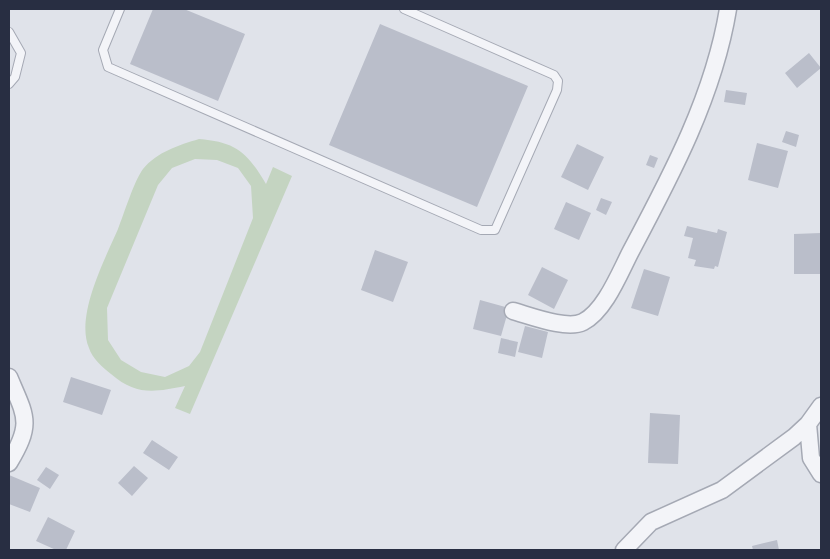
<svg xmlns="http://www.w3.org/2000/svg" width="830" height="559" font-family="'Fira Sans Condensed',sans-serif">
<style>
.green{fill:#c4d4c1;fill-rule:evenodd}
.building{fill:#babeca}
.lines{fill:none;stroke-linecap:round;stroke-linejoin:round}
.lane-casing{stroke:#a5a9b4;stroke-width:10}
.street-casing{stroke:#a5a9b4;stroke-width:19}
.lane{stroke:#f3f4f8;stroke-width:8}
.street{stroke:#f3f4f8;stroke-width:16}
</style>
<rect width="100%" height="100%" fill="#e0e3ea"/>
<path class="green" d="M199 139C236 142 247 152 266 184L273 167 292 176 190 414 175 408 185 386C155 392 136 396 111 374 103 368 92 358 89 348 75 316 105 259 118 229 124 214 134 181 143 169 157 152 179 145 199 139ZM195 159 217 160 238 168 251 186 253 218 200 352 189 366 165 377 141 372 121 360 108 340 107 308 158 185 172 168Z"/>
<path class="building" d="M153 9H184L245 34 218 101 130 64Z
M380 24 528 86 477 207 329 145Z
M809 53 821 68 797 88 785 73Z
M726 90 747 93 745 105 724 102Z
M786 131 799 135 796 147 782 142Z
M757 143 788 151 778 188 748 180Z
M577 144 604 157 588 190 561 177Z
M650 155 658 158 654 168 646 165Z
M601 198 612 202 606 215 596 210Z
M566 202 591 213 579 240 554 229Z
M687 226 717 233 718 229 727 232 718 267 715 266 714 269 694 266 696 260 688 258 693 238 684 236Z
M821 233V274H794V234Z
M375 250 408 262 393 302 361 290Z
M542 267 568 280 554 309 528 295Z
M644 269 670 277 658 316 631 308Z
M480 300 509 308 501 336 473 329Z
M525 326 548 332 542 358 518 352Z
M501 338 518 342 515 357 498 353Z
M71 377 111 390 102 415 63 402Z
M650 413 680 415 678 464 648 463Z
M152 440 178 457 169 470 143 453Z
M134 466 148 478 132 496 118 483Z
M46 467 59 475 50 489 37 480Z
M9 475 40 488 30 512 9 504Z
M48 517 75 531 66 550H56L36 541Z
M777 540 779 550H753L752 546Z"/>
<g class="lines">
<defs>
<path id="lane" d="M120 9 103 50 108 67 481 230H495L557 90 558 81 554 75 404 9
M9 32 21 53 15 77 9 84"/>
<path id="street" d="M513 311C531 316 567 330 583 322 605 311 620 272 631 251 672 174 714 95 728 9
M9 377C26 417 33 423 9 463
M808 424 811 458 821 474
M624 550 651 522 722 490 794 437 808 424 821 406"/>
</defs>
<use href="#lane" class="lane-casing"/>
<use href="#street" class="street-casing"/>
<use href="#lane" class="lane"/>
<use href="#street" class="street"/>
</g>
<rect width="830" height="559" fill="none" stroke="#282e42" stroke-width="20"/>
</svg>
